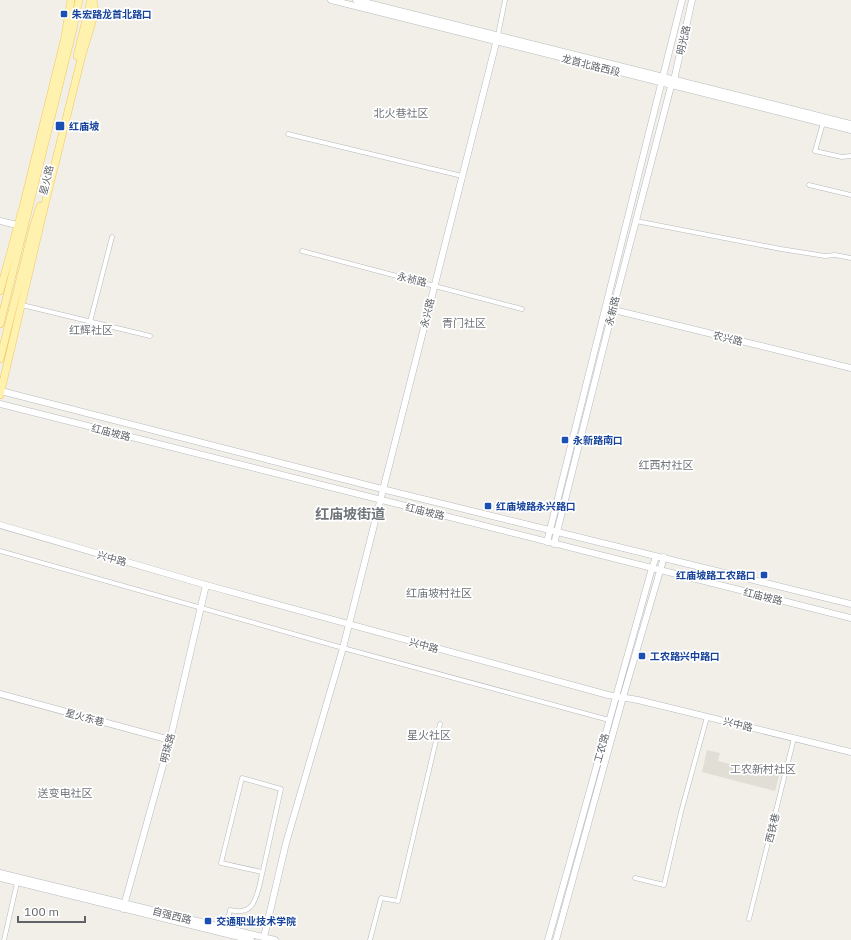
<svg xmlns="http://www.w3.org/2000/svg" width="851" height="940" font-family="'IBM Plex Sans','Noto Sans SC',sans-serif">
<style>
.education{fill:#e1ded6}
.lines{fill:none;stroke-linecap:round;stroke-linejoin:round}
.street-casing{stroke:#b5b8bc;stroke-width:5}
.secondary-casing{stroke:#b6babf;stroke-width:7}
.primary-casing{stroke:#f2c960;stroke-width:8}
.street{stroke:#fff;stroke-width:4}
.secondary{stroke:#fff;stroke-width:6}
.primary{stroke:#fff2af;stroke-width:7}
.transit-dot{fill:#1a4fb4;stroke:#fff;stroke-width:1.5}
.labels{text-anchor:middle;stroke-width:3.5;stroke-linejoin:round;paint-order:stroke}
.transit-label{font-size:10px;font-weight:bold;fill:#164399;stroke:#fff;text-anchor:start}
.street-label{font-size:10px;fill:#5f6368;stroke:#fff}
.neighbourhood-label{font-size:11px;fill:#70757a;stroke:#fff}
.district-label{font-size:14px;font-weight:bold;fill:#70757a;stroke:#fff}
</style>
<rect width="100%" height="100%" fill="#f1efe8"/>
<path class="education" d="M707 750 720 753 718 761 767 773 768 769 780 772 775 791 702 772Z"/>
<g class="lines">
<defs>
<path id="street" d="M498 35 505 0
M823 123 815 151 842 157 851 156
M288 134 462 176
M809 185 851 195
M636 221 781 249 825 256 835 255 851 258
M302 251 522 309
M22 305 150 336
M90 322 112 237
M0 551 343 648 609 720
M635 878 664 885 681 812 707 717
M749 919 794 738
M226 928 230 910C238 912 247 912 252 905 259 895 260 881 263 870 269 843 275 816 281 789L242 778 221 863 262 872
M4 940 17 883
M370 940 381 898 398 901 440 724"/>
<path id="secondary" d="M331 0 851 130
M356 0 851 124
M0 221 17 225
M610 309 851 368
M1 391 382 489 851 604
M0 404 851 618
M0 525 206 585 608 695 638 700 851 752
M547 542 682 0
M554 544 613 309 671 86 674 80 692 0
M0 694 170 740
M0 873 275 940
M0 878 251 940
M123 909 170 740 206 585
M264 937 286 843 343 648 498 35
M548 940 652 568 656 557
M556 940 623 697 664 557"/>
<path id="primary" d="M77 56 91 0
M0 291 23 207 65 37 71 0
M0 324 73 29 79 0
M0 359 33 228 40 206
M0 395 45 204 82 55 95 12 93 0"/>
</defs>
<use href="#street" class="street-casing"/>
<use href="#secondary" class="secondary-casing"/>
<use href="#primary" class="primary-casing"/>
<use href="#street" class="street"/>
<use href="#secondary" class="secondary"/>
<use href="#primary" class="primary"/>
</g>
<g class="transit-dot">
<rect x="60" y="10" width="8" height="8" rx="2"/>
<rect x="55" y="121" width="10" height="10" rx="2"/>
<rect x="561" y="436" width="8" height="8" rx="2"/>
<rect x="484" y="502" width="8" height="8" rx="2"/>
<rect x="760" y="571" width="8" height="8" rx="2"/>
<rect x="638" y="652" width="8" height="8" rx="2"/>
<rect x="204" y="917" width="8" height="8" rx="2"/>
</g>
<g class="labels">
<g class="transit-label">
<text x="72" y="18">朱宏路龙首北路口</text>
<text x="69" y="130">红庙坡</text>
<text x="573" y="444">永新路南口</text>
<text x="496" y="510">红庙坡路永兴路口</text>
<text x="756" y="579" text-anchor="end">红庙坡路工农路口</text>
<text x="650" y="660">工农路兴中路口</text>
<text x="216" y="925">交通职业技术学院</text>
</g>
<g class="street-label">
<text transform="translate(683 40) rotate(-77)" y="4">明光路</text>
<text transform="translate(591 65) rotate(14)" y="4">龙首北路西段</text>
<text transform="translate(46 180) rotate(-76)" y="4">星火路</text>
<text transform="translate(412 279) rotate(14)" y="4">永祯路</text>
<text transform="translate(612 311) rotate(-76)" y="4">永新路</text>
<text transform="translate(427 313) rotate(-76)" y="4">永兴路</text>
<text transform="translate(728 338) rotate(14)" y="4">农兴路</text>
<text transform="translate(111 432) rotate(14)" y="4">红庙坡路</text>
<text transform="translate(425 511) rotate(14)" y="4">红庙坡路</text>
<text transform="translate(112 558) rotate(16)" y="4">兴中路</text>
<text transform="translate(763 596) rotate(14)" y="4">红庙坡路</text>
<text transform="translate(424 645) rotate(15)" y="4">兴中路</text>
<text transform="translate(85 717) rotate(15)" y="4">星火东巷</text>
<text transform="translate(738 724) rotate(14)" y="4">兴中路</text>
<text transform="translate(167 748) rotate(-75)" y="4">明珠路</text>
<text transform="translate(601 748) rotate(-74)" y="4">工农路</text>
<text transform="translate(772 828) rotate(-76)" y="4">西铁巷</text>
<text transform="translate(172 915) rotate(14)" y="4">自强西路</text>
</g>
<g class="neighbourhood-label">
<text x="401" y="117">北火巷社区</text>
<text x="464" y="327">青门社区</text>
<text x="91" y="334">红辉社区</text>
<text x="666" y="469">红西村社区</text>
<text x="439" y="597">红庙坡村社区</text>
<text x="429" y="739">星火社区</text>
<text x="763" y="773">工农新村社区</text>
<text x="65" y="797">送变电社区</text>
</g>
<g class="district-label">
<text x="350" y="519">红庙坡街道</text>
</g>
</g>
<path d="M18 916v6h67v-6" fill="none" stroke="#5f6368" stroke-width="2"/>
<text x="24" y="916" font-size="12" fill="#5f6368" stroke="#ffffff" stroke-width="3" paint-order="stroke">100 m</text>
</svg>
